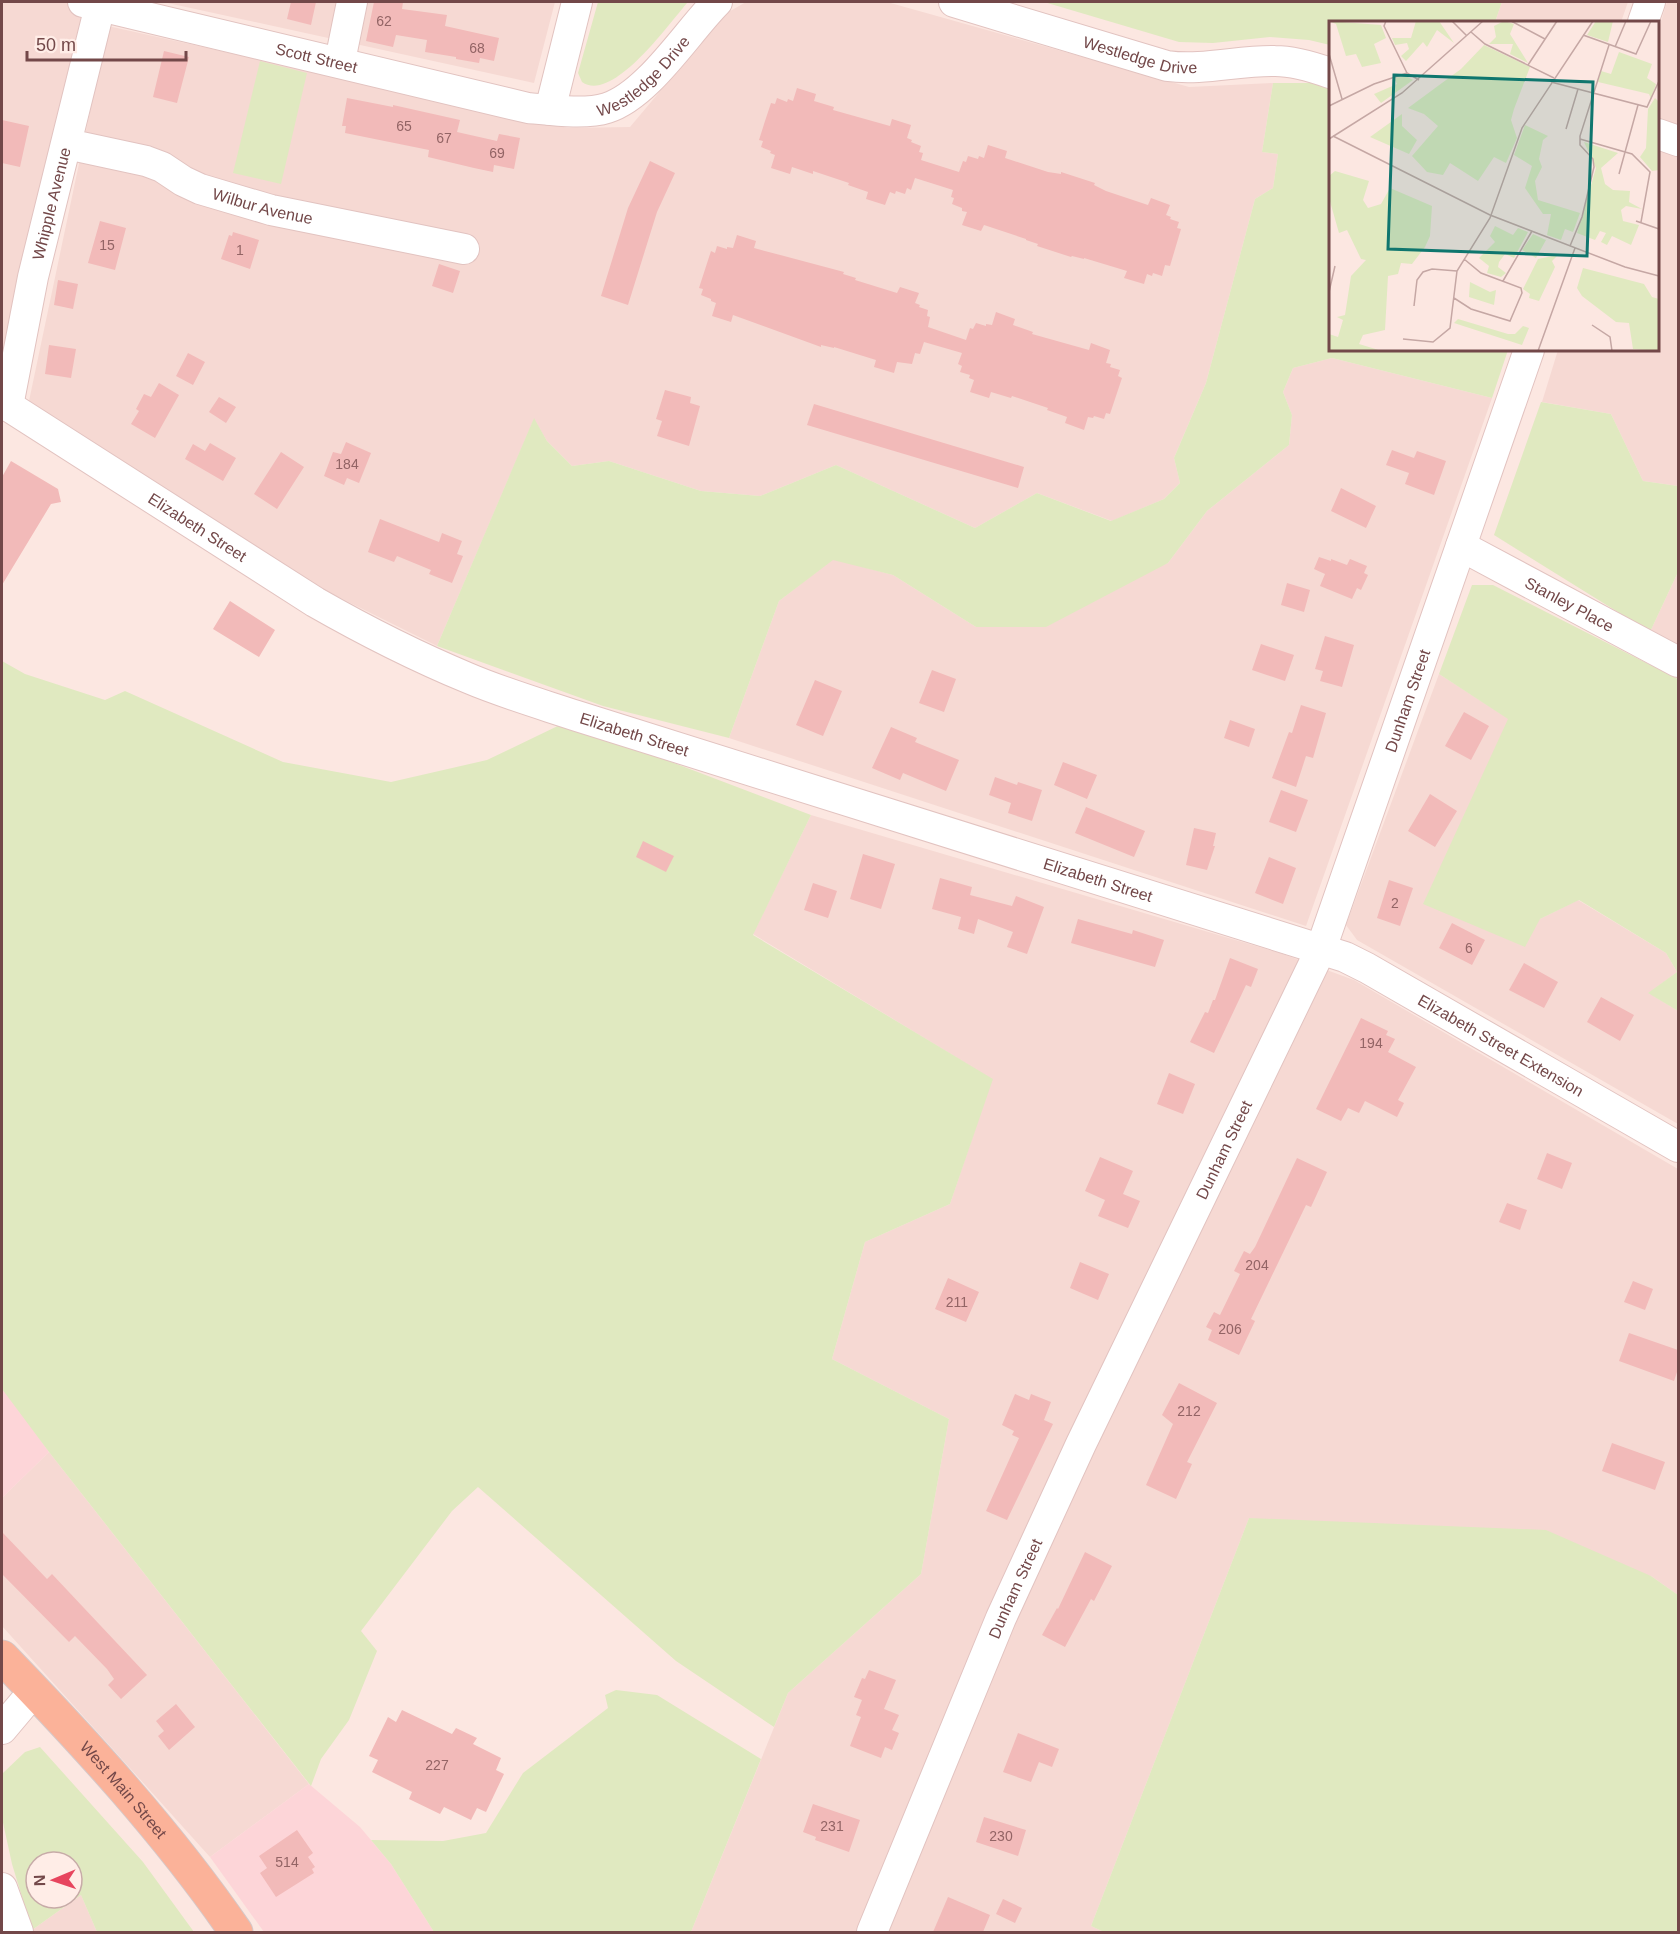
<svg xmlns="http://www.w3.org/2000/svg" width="1680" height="1934" font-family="Arial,sans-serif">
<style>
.residential{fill:#f6d9d3}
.commercial{fill:#fdd5d8}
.green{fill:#e0e9c0;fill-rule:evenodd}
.building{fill:#f2bab9}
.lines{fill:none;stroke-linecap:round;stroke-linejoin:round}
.minor-casing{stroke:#e2c3c0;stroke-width:32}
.major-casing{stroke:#d5c8c8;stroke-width:35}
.minor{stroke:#fff;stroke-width:30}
.major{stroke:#fbb299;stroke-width:33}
.labels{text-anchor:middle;stroke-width:6;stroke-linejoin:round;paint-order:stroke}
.number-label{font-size:14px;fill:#936465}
.street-label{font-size:16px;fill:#734849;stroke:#ffede7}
.inset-road{fill:none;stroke:#c5a7a4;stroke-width:1.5}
.view{fill:#0f766e;fill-opacity:0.15;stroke:#0f766e;stroke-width:3}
.inset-edge{fill:none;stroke:#734849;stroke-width:3}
</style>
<rect width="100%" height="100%" fill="#fce7e1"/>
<path class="residential" d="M2 2H87L2 379Z
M163 2H555L534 83Z
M746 2H887L1189 87 1273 83 1262 152 1278 154 1273 188 1255 199 1206 383 1174 458 1180 483 1164 499 1112 521 1037 493 975 528 836 465 760 496 701 491 609 461 572 466 547 441 534 419 437 646 288 572 29 401 108 26 568 128 630 127 725 14Z
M1502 2H1628L1621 22H1495Z
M1667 2H1678V486L1643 481 1611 414 1542 402 1558 350H1658V31Z
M1332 358 1492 398 1306 926 729 738 779 601 833 559 893 575 976 627 1168 563 1207 511 1289 445 1292 415 1283 392 1293 368Z
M1678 572V647L1650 632Z
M1439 674 1509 719 1424 904 1540 919 1578 900 1666 953 1677 972 1649 993 1678 1011V1124L1357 940 1346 925Z
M811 815 1280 953 1354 980 1678 1169V1595L1651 1576 1249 1518 1091 1926 1104 1932H691L788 1693 921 1574 949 1419 832 1359 865 1242 950 1204 992 1079 753 934Z
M49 1452 309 1784 210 1857 2 1626V1498Z
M81 1895 97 1932H32V1930Z"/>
<path class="commercial" d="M2 1386 49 1452 2 1498Z
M309 1784 360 1827 391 1864 434 1932H264L210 1857Z"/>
<path class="green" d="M598 2H688C670 22 613 104 582 82L578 73Z
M1044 2H1502L1495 22H1330V45L1309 40 1270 37 1213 43 1179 42Z
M260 61 307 73 281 184 233 173Z
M1273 83H1315L1330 90V350H1508L1492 398 1332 358 1293 368 1283 392 1292 415 1289 445 1207 511 1168 563 1046 627H976L893 575 833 560 779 601 729 738 603 706 437 646 534 418 547 441 572 466 609 461 701 491 760 496 836 465 975 528 1037 493 1111 521 1164 499 1180 483 1174 458 1206 383 1255 199 1273 188 1278 154 1262 152Z
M1541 402 1611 414 1643 481 1678 486V572L1650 632 1494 535Z
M1472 585H1493L1678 679V1011L1648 993 1677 972 1666 953 1579 900 1540 919 1525 947 1423 904 1508 719 1439 674Z
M2 661 25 674 105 700 125 691 283 762 391 782 487 760 566 722 811 815 753 935 993 1079 950 1204 865 1242 832 1359 949 1419 921 1574 788 1693 774 1727 676 1661 478 1487 452 1511 361 1631 377 1651 349 1720 321 1759 311 1786 49 1452 2 1389Z
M1249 1518 1546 1530 1651 1576 1678 1595V1932H1104L1091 1926Z
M616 1690 657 1695 761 1759 691 1932H434L391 1864 371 1840 443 1841 486 1833 523 1773 608 1708 605 1695Z
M40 1747 143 1862 194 1932H97L81 1895 32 1930 12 1864 2 1818 3 1773 25 1752ZM36 1862H72V1898H36Z"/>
<path class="building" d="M291 2H316L311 25 287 19Z
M374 2H403L402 9 447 15 445 26 499 38 494 61 480 58 479 63 456 59V57L425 52 427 40 396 35 393 47 366 41Z
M164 51 189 57 177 103 153 97Z
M797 88 816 94 814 101 834 107 833 110 890 126 892 119 911 125 907 138 912 140 911 142 921 146 919 152 923 153 921 160 959 172 963 161 966 162 968 156 978 159 979 156 984 158 988 145 1007 151 1005 158 1048 172 1061 174V172L1095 183 1094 185 1106 191 1148 205 1151 198 1170 205 1166 215 1171 217 1170 219 1179 222 1177 228 1181 229 1170 266 1165 265 1162 276 1153 273 1152 276 1147 274 1144 284 1124 278 1127 271 1084 258V259L1072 256 1071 257 1037 246 1038 244 1026 240V239L984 225 981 231 962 225 967 212 962 211V208L952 204 954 198 951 197 953 190 915 178 911 190 907 188 905 194 896 191 895 194 890 192 885 205 866 199 868 192 848 185 849 183 813 171V174L792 167 790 174 771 168 775 155 770 153 771 151 761 147 763 141 759 140 765 121 771 103 775 104 777 98 787 102 788 99 793 101Z
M347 98 393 107V105L460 120 457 132 497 141 499 134 520 138 514 169 494 165 493 172 474 168 428 157 429 150 345 133 346 126H342Z
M2 120 29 126 20 167 2 163Z
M650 161 675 173 657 212 628 305 601 296 628 208Z
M100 221 126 228 115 270 88 263Z
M233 232 259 240 250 269 221 259 229 235 232 236Z
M737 235 756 241 754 248 844 272 843 274 856 278 855 280 897 293 900 287 919 293 915 303 920 305 919 307 928 310 927 316 930 317 928 327 966 340 970 328 973 329 976 323 986 326V324L992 325 996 312 1015 319 1013 325 1033 332 1032 334 1089 350 1091 343 1110 350 1106 363 1111 364 1110 367 1120 370 1118 376 1122 378 1110 414 1106 413 1104 419 1094 416 1093 418 1088 417 1084 430 1065 423 1067 417 1047 410 1048 408 1012 396 1011 398 991 392 989 398 970 392 974 380 969 378 970 375 960 372 962 366 958 364 962 353 924 342 920 354 915 353 912 364 897 362 894 373 874 367 876 360 834 347V348L821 345V347L733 315 731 322 712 316 716 303 711 301V299L701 295 703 289 699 288 711 251 715 253 717 246 727 249V247L733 248Z
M439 264 460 271 453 293 432 286Z
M58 280 78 284 73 309 54 305Z
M49 345 76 349 71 378 45 374Z
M188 353 205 362 193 385 176 376Z
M159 383 179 395 155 438 131 424 139 411 136 409 144 394 151 397Z
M665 390 691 397 690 403 700 406 689 446 657 436 662 421 656 419Z
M219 397 236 407 226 423 209 412Z
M814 404 1024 467 1018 488 807 425Z
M346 442 371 453 359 483 347 478 344 485 324 476 333 452 341 454Z
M210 443 236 458 223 481 185 459 193 444 205 451Z
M1392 450 1414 458 1417 451 1446 461 1434 495 1405 484 1409 473 1386 465Z
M281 452 304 467 277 509 254 494Z
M11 461 58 489 61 502 51 504 2 585V477Z
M1341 488 1376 506 1366 528 1331 511Z
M380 519 439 542 442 533 462 541 457 554 463 556 452 583 429 574 431 570 397 556 394 562 368 552Z
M1319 557 1331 561V559L1347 565 1350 559 1367 566 1364 573 1368 575 1361 590 1357 588 1352 599 1320 586 1325 574 1314 569Z
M1287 583 1310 590 1304 612 1281 605Z
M230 601 275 630 259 657 213 629Z
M1325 636 1354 645 1342 687 1320 681 1323 671 1315 669Z
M1261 644 1294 655 1285 681 1252 670Z
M932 670 956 679 944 712 919 703Z
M815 680 842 691 823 736 796 725Z
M1301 705 1326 713 1313 758 1306 756 1296 787 1272 778 1289 732 1292 733Z
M1464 712 1489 726 1471 760 1445 746Z
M1230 720 1255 729 1249 747 1224 738Z
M891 727 917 738 915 742 959 760 946 791 903 773 900 780 872 768Z
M1063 762 1097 775 1087 799 1054 785Z
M995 777 1017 785 1018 782 1042 790 1032 821 1008 813 1011 803 989 795Z
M1281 790 1308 800 1296 832 1269 822Z
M1430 794 1457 811 1435 847 1408 831Z
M1086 807 1145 831 1134 857 1075 833Z
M1194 828 1216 833 1213 846H1215L1207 870 1186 865Z
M643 841 674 856 666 872 636 857Z
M863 854 895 864 881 909 850 899Z
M1269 857 1296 868 1283 904 1255 893Z
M940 878 972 887 970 895 1012 906 1016 896 1044 907 1027 954 1007 947 1013 932 978 919 974 934 958 929 961 917 932 909Z
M1389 880 1413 888 1400 926 1377 918Z
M813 883 837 891 828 918 804 910Z
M1078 919 1132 934 1133 930 1164 940 1155 967 1071 943Z
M1452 923 1485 940 1472 965 1439 948Z
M1230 958 1258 969 1251 987 1246 985 1214 1053 1190 1042 1205 1012 1208 1013 1213 1000H1215Z
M1524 963 1558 982 1544 1008 1509 990Z
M1601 997 1634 1015 1620 1041 1587 1022Z
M1361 1018 1388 1031 1386 1035 1395 1039 1388 1052 1416 1067 1398 1100 1404 1103 1397 1117 1365 1101 1359 1113 1348 1108 1341 1121 1316 1109Z
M1169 1073 1195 1084 1183 1114 1157 1104Z
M1547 1153 1572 1163 1562 1189 1537 1179Z
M1100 1157 1133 1171 1123 1194 1140 1201 1128 1228 1098 1216 1105 1200 1085 1191Z
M1297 1158 1327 1172 1311 1207 1306 1205 1251 1319 1255 1321 1239 1355 1208 1340 1212 1330 1206 1327 1214 1312 1220 1315 1240 1274 1234 1271 1244 1251 1250 1254 1255 1247Z
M1507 1203 1527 1210 1520 1230 1499 1222Z
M1080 1262 1109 1274 1098 1300 1070 1288Z
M948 1278 979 1292 966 1322 935 1309Z
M1633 1281 1653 1289 1645 1310 1624 1302Z
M1629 1333 1678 1350V1369L1674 1381 1619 1361Z
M1179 1383 1217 1403 1187 1462 1192 1464 1176 1499 1146 1485 1173 1424 1162 1415Z
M1015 1394 1029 1400 1031 1394 1051 1402 1044 1420 1053 1424 1007 1520 986 1511 1019 1438 1012 1435 1014 1431 1002 1425Z
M1612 1443 1665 1462 1655 1490 1602 1471Z
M2 1532 47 1579 52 1574 147 1675 121 1699 108 1685 114 1679 107 1669 75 1636 69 1642 2 1574Z
M1085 1552 1112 1566 1094 1601 1091 1599 1065 1647 1042 1635 1057 1608 1058 1609Z
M869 1670 896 1680 884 1709 899 1715 892 1730 899 1733 892 1750 885 1747 881 1758 850 1746 861 1717 856 1715 862 1700 854 1697 862 1678 865 1679Z
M176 1704 195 1727 169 1750 158 1736 164 1731 156 1721Z
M402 1710 452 1734 456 1728 477 1738 473 1744 501 1758 496 1770 504 1774 486 1812 477 1808 471 1820 444 1807 440 1814 409 1799 412 1792 372 1772 378 1760 369 1756 388 1717 396 1722Z
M1018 1733 1059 1749 1052 1767 1039 1762 1031 1782 1003 1772Z
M813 1804 860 1820 849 1852 815 1840 816 1837 803 1832Z
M984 1817 1026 1830 1018 1856 976 1842Z
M297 1830 313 1853 308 1857 315 1867 312 1869 314 1873 276 1897 260 1873 267 1868 259 1856Z
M948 1897 990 1915 983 1932H933Z
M1003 1899 1022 1908 1015 1923 996 1914Z"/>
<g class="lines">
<defs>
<g id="minor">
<path id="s1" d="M83 2 528 108C550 110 585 115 607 108 648 95 687 32 717 2"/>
<path id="s2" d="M954 2 1167 66C1204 71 1239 60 1275 61 1294 61 1313 67 1330 73"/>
<path d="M1643 22 1650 2"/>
<path d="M340 61 352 2"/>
<path d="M550 110 577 2"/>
<path d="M1658 134 1678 141"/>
<path id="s3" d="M67 144 146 161 162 167 183 181 200 189 271 210 464 249"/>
<path id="s4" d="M2 402 315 602C364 630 415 656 468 678 503 693 541 704 577 716L1345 957 1367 968 1678 1147"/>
<path id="s5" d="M8 406 33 277 101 2"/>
<path id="s6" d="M1461 546 1678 662"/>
<path d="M2 1729 34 1691"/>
<path d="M2 1888 18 1932"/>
<path id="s7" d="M872 1932 1001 1618 1081 1444 1321 949 1529 350"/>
</g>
<g id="major">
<path id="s8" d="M2 1657C85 1743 168 1833 236 1932"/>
</g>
</defs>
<use href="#minor" class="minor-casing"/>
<use href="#major" class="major-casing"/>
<use href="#minor" class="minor"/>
<use href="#major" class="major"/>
</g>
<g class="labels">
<g class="number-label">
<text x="384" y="26">62</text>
<text x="477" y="53">68</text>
<text x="404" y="131">65</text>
<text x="444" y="143">67</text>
<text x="497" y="158">69</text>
<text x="107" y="250">15</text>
<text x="240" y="255">1</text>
<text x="347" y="469">184</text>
<text x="1395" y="908">2</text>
<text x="1469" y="953">6</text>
<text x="1371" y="1048">194</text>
<text x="1257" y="1270">204</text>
<text x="957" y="1307">211</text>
<text x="1230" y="1334">206</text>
<text x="1189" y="1416">212</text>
<text x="437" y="1770">227</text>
<text x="832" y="1831">231</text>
<text x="1001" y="1841">230</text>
<text x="287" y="1867">514</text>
</g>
<g class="street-label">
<text dy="6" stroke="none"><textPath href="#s2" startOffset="194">Westledge Drive</textPath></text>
<text dy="6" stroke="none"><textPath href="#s1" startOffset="240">Scott Street</textPath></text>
<text dy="6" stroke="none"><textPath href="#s1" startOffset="585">Westledge Drive</textPath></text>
<text dy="6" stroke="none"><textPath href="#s5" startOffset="207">Whipple Avenue</textPath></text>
<text dy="6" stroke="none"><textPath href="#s3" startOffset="207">Wilbur Avenue</textPath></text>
<text dy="6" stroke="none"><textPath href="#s4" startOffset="232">Elizabeth Street</textPath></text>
<text dy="6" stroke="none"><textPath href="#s6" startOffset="123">Stanley Place</textPath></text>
<text dy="6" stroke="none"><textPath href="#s7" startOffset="1344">Dunham Street</textPath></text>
<text dy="6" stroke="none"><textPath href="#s4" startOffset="718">Elizabeth Street</textPath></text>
<text dy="6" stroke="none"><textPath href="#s4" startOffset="1204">Elizabeth Street</textPath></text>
<text dy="6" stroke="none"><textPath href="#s4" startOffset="1642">Elizabeth Street Extension</textPath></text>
<text dy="6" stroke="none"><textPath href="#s7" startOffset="858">Dunham Street</textPath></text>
<text dy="6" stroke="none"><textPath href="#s7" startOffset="372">Dunham Street</textPath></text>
<text dy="6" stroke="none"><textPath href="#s8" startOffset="180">West Main Street</textPath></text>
</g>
</g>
<g transform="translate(1329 21)">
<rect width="330" height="330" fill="#fce7e1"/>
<path d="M0 0 52 4 57 17 45 23 52 42 33 46 27 33 17 35 7 3ZM87 0H110L125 22 108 9 98 26 94 21 77 40 72 35 80 28 78 22 66 24 63 17H82ZM175 0 185 3 181 13 199 42 181 33 184 23H160L167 16 165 5ZM267 0H284L279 21 258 14ZM155 24 201 46 185 88 182 99 188 117 177 142 165 136 149 160 121 142 114 154 98 151 83 135 109 105 95 93 79 87 132 48ZM290 31 323 43 318 57 327 63 322 78 320 73 269 61 272 50 282 53ZM77 55 84 59 52 82 45 73 68 63 65 57ZM326 77 330 81V149L323 150 311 136 317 127 319 88ZM73 93V105L88 119 80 133 41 116ZM196 104 219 115 214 119 210 138 213 146 206 160 209 179 251 192 244 211 236 208 232 219 218 214 222 193H214L196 167 203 145 185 134ZM255 121 289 132 272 147 276 163 284 169 301 170 300 181 313 188 297 185 292 189 294 200 310 204 302 224 283 215 278 224 272 221 277 212 271 210 266 219 248 212 267 147ZM6 150 40 160 34 179 39 187 52 183 61 167 103 185 101 215 96 226 83 243 72 242 69 253 59 255 56 309 34 314 30 323 53 330H0V313L9 316 14 299 8 296 16 294 22 255 37 239 32 238 18 209 10 212 0 177V155ZM166 205 184 214 189 207 199 211 185 237 176 233 170 241 169 246 177 252 172 256 158 252 160 245 150 237 166 221 161 215ZM204 213 217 219 207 237 193 229ZM229 234 223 240 226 246 210 280 200 277 201 273 194 268 209 238ZM254 247 315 263 323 276 330 278V330L304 328 300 302 287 301 253 275 248 267ZM141 261 161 271 167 269 165 284 140 276ZM129 298 179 313H186L194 305 200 307 193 324 125 302Z" fill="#e0e9c0"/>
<path class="inset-road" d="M57 0 55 5 78 52 90 59M123 0 138 15M182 0 216 18M142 11 156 23 225 57M254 14 307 33 322 0M286 26 297 0M0 33 13 78M199 44 228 0M222 61 318 86 330 60M0 85 45 63 78 52M237 108 249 68M4 115 161 194 296 246 330 255M0 118 73 72 154 0M251 118 303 133 321 151 312 201M290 153 309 84M307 200 330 208M241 225 253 196 265 146 264 138 251 124V115L280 24M174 260 203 210M0 271 6 245M125 277 142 288 181 300 193 272 192 267 152 252 135 238M85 285 88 259 94 251 103 248 128 250M263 304 281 316 283 330M74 318 104 321 121 307 128 250 161 197 193 107 264 0M209 330 246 227"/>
<path class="view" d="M65 54 264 61 258 235 59 228Z"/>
<rect width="330" height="330" class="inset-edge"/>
</g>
<rect width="1680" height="1934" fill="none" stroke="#734849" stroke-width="6"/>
<g transform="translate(54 1880) rotate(268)"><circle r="28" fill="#ffede7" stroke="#c7aba8" stroke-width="1.5"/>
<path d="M0-4.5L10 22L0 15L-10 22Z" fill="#e7455e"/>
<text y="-9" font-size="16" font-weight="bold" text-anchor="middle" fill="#734849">N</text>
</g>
<path d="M27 51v9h159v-9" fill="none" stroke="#734849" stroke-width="3"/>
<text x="36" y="51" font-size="18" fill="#734849" stroke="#ffede7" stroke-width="4.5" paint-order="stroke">50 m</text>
</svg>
